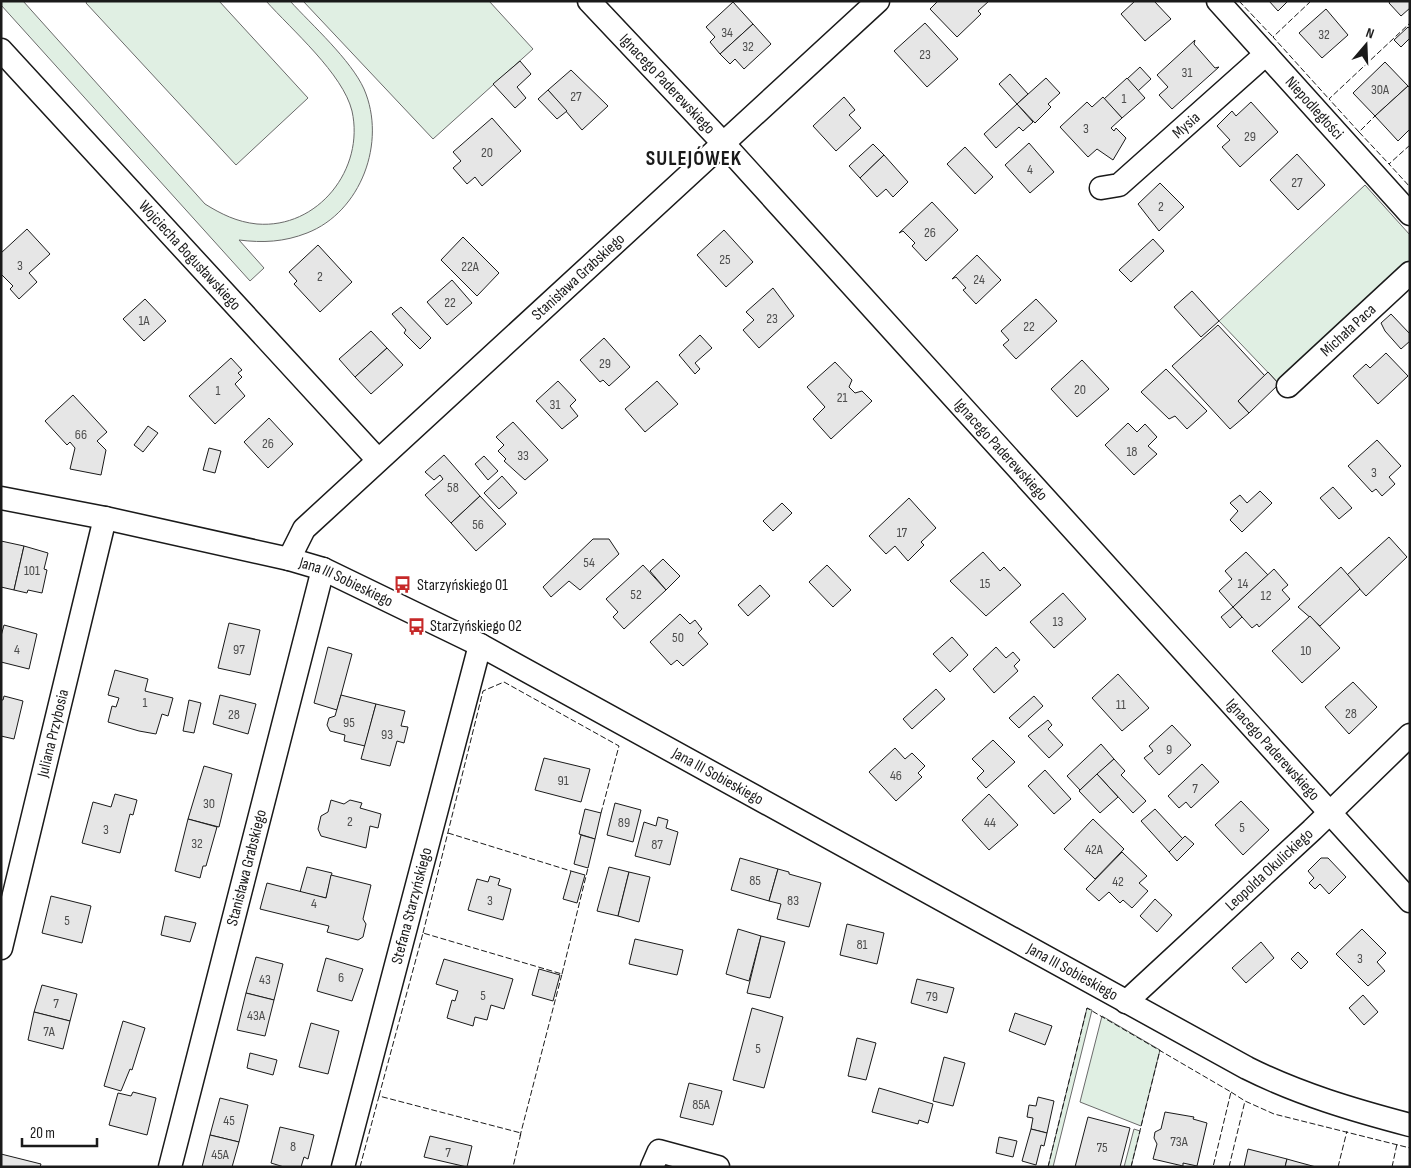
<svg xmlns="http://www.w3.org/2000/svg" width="1411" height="1168" font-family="'Sofia Sans Condensed',sans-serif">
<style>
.green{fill:#e0efe3;stroke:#6a6a6a}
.building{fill:#e6e6e6;stroke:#1a1a1a}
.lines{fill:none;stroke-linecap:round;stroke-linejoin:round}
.street-casing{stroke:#1a1a1a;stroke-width:25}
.street{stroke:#fff;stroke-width:22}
.fence{stroke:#1a1a1a;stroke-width:1;stroke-dasharray:6 2.5;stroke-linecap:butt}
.labels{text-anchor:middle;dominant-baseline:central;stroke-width:4;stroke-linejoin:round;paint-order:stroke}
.number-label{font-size:14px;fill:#4d4d4d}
.street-label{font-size:16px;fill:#1a1a1a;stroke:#fff}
.poi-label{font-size:16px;fill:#1a1a1a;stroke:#fff;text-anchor:start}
.district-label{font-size:21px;font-weight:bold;letter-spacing:1px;fill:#1a1a1a;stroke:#fff}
</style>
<rect width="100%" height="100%" fill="#fff"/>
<g class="green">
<path d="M1,1h22l182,203c16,10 32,18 52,20 61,5 108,-55 95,-113 -9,-37 -60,-81 -86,-110h24c22,24 61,59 74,88 23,53 -3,123 -57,144 -23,9 -44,10 -68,7l25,28 -14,13 -249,-276z"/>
<path d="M87,1h132l89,97 -72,67 -150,-162z"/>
<path d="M303,1h186l44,48 -100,90z"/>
<path d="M1365,185l45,50v29l-131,120 -60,-63z"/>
<path d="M1087,1008l5,2 -39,157h-5z"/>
<path d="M1102,1016l58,34 -19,76 -61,-24z"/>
<path d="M1134,1129l6,2 -9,36h-7z"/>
</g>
<g class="building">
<path d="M938,1h51l-11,10 3,3 -24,23 -27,-28z"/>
<path d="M1135,1h19l17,18 -26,22 -24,-27z"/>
<path d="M1269,1h19l-10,10z"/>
<path d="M1390,1h20v7l-9,8 -12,-13z"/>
<path d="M733,2l20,22 -33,30 -10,-12 5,-5 -9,-10z"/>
<path d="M1326,9l22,26 -26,23 -23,-25z"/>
<path d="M925,23l33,36 -31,28 -33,-36z"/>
<path d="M753,24l18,20 -27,25 -9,-10 -5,5 -10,-10z"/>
<path d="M1408,27l2,2v9l-9,9 -7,-7z"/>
<path d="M1195,40l-1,4 21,24 4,-1 -47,42 -13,-14 9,-8 -11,-12z"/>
<path d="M520,61l11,13 -14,13 9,11 -11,10 -22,-24z"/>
<path d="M1385,62l23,24 -33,30 -22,-23z"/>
<path d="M1140,67l11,12 -13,12 -11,-12z"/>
<path d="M571,70l37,36 -26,24 -34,-40z"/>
<path d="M1010,74l18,20 -11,10 -18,-20z"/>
<path d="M1046,78l14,15 -12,11 3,3 -16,16 -18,-19z"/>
<path d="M1127,78l18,20 -23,20 -18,-19z"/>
<path d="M1408,86l2,2v41l-12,12 -23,-25z"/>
<path d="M548,90l19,21 -10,8 -19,-20z"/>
<path d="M844,97l11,13 -6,5 12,13 -25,23 -23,-25z"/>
<path d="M1103,97l19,21 -11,10 3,3 2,-3 10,10 -13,22 -16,-11 -9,8 -28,-30 27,-25 5,5z"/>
<path d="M1251,102l27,30 -38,35 -18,-20 8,-7 -13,-14 15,-15 4,5z"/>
<path d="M1017,104l16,18 -10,9 -4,-4 -23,21 -12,-14z"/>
<path d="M492,118l29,33 -39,35 -7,-9 -8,7 -14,-16 8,-7 -8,-9z"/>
<path d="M1029,143l25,29 -24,21 -25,-28z"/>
<path d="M873,144l11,11 -24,23 -11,-12z"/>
<path d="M965,147l28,30 -18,17 -28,-30z"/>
<path d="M1297,154l28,31 -27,25 -28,-30z"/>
<path d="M884,155l24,27 -15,15 -7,-8 -9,8 -17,-19z"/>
<path d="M1160,183l24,24 -25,24 -21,-27z"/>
<path d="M932,202l26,28 -32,31 -14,-15 3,-3 -12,-12 -4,2z"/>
<path d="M27,229l23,25 -21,19 8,9 -18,17 -9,-10 3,-3 -12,-12v-21z"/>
<path d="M724,230l29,32 -27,25 -29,-32z"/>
<path d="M463,237l36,36 -22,23 -36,-36z"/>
<path d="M1153,239l11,12 -33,31 -12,-12z"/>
<path d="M318,245l34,37 -32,30 -26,-28 3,-3 -8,-9z"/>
<path d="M977,255l24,25 -25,24 -13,-14 3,-2 -10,-11 -4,2z"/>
<path d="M452,280l20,23 -25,22 -20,-23z"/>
<path d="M773,288l21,28 -35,32 -16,-18 11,-10 -8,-8z"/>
<path d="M1192,291l27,30 -18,16 -27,-30z"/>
<path d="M145,299l21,22 -22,20 -21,-22z"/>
<path d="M1036,299l21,22 -41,38 -13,-14 6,-5 -8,-9z"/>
<path d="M401,307l30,31 -11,11 -16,-16 2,-3 -14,-16z"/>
<path d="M1391,314l19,20v7l-9,8 -16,-18 -4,-8z"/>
<path d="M1218,325l47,51 -27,25 11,12 -19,16 -58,-63z"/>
<path d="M371,331l16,17 -32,29 -16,-18z"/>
<path d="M700,335l12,13 -17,15 5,6 -5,5 -16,-19z"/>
<path d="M604,338l26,29 -21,19 -6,-6 -3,2 -20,-22z"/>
<path d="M387,348l16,17 -32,29 -16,-17z"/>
<path d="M1386,353l22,23 -30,28 -25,-28 13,-12 4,4z"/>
<path d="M231,358l11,12 -4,3 4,4 -7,7 10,12 -30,28 -26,-28z"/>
<path d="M1082,360l27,29 -32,28 -26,-28z"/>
<path d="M835,362l17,18 -3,7 6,6 7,-2 10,10 -41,38 -18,-20 12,-12 -18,-20z"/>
<path d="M1166,369l41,42 -20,18 -12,-13 -6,3 -28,-27z"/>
<path d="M1268,372l11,12 -30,29 -11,-12z"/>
<path d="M558,381l18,19 -6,6 8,10 -16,13 -26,-28z"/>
<path d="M657,381l21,23 -33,28 -20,-23z"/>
<path d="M73,395l34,37 -10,9 9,9 -5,25 -31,-6 5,-21 -5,-6 -3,3 -22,-24z"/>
<path d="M269,418l24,26 -25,24 -24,-26z"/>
<path d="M513,422l35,38 -23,20 -21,-19 2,-2 -8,-8 6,-6 -8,-8z"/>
<path d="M1128,423l9,9 8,-8 12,13 -9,9 9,8 -23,21 -29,-30z"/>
<path d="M148,426l10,7 -15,19 -9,-7z"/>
<path d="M1377,440l24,26 -12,11 6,7 -13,12 -6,-7 -4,3 -24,-26z"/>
<path d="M209,448l12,3 -6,22 -12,-3z"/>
<path d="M444,455l36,41 -29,27 -26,-28 18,-16 -3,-4 -6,5 -9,-8z"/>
<path d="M484,456l14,15 -10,9 -13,-16z"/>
<path d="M502,476l15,17 -18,16 -15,-16z"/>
<path d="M1333,487l19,21 -13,11 -19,-21z"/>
<path d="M1260,491l12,12 -30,29 -12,-12 8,-9 -8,-8 10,-8 7,8z"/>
<path d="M480,496l26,28 -30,27 -25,-28z"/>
<path d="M909,498l27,30 -15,14 3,3 -16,16 -13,-15 -9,8 -17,-18z"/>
<path d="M782,503l10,10 -19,18 -10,-10z"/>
<path d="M1389,537l18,20 -41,39 -19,-21z"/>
<path d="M593,539h16l10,15 -39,36 -11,-9 -18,16 -8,-10z"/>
<path d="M1,541l23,5 -10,44 -13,-3z"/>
<path d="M24,546l24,7 -4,16 3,1 -5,23 -14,-3 -1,3 -13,-3z"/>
<path d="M983,552l17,19 4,-4 17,18 -35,31 -36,-35z"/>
<path d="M1246,552l22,23 -35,32 -14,-16 13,-12 -7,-8z"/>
<path d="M663,559l17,17 -14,14 -16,-19z"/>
<path d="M643,565l23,25 -42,39 -11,-12 5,-5 -12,-13z"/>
<path d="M827,565l24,25 -18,17 -24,-25z"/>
<path d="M1341,567l19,22 -40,37 -22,-19z"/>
<path d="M1274,569l14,16 -6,5 8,9 -31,28 -2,-3 -5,4 -19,-21z"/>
<path d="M760,585l10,11 -22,20 -10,-11z"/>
<path d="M1063,593l23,26 -32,29 -24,-26z"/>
<path d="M1233,607l9,10 -12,11 -9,-11z"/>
<path d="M680,614l10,10 5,-4 7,9 -4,4 10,11 -25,22 -6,-6 -6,5 -21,-23z"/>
<path d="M1310,616l30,32 -38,35 -30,-32z"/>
<path d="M229,623l31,7 -10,45 -32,-7z"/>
<path d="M4,625l33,9 -8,35 -28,-7v-26z"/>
<path d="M952,637l16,18 -18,17 -17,-18z"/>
<path d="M328,647l24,7 -15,56 -23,-7z"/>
<path d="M996,647l10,11 7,-6 7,8 -6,6 4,5 -24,22 -21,-24z"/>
<path d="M115,670l33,9 -3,12 28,7 -5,18 -6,-2 -6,20 -17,-3 -31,-9 4,-16 4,1 3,-9 -11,-3z"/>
<path d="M1118,674l31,34 -27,23 -30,-33z"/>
<path d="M1353,682l24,25 -28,27 -24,-27z"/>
<path d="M936,689l9,10 -33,30 -9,-10z"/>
<path d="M220,695l36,9 -8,30 -35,-10z"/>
<path d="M341,695l35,9 -11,42 -21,-5 1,-6 -15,-4 -3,-6 2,-7 6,-2z"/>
<path d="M4,696l19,5 -9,38 -13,-3v-36h2z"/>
<path d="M1034,696l9,10 -24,22 -10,-10z"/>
<path d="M189,700l12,3 -7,30 -11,-2z"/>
<path d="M376,704l29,7 -4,15 7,1 -4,16 -7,-2 -7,25 -29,-7z"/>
<path d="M1048,720l4,5 -4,4 15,16 -14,13 -21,-22z"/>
<path d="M1172,725l19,20 -32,30 -15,-17 9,-7 -4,-5z"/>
<path d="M993,740l22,22 -29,26 -9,-10 7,-7 -12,-12z"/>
<path d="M1101,744l13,15 -34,31 -13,-14z"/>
<path d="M895,748l10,11 7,-6 13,13 -7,7 4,4 -26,24 -27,-29z"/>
<path d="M544,758l46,11 -9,33 -46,-12z"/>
<path d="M1114,759l11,12 -4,4 25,26 -13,12 -36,-39z"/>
<path d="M1202,764l17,18 -28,26 -5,-6 -7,6 -11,-12z"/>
<path d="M204,766l28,8 -13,53 -31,-8z"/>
<path d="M1045,770l26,29 -17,15 -26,-28z"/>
<path d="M1097,774l21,23 -18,16 -21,-22z"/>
<path d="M115,794l22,6 -4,15 -3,-1 -10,39 -38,-10 11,-41 18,5z"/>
<path d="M989,794l29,31 -29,25 -27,-30z"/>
<path d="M331,800l13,4 6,-4 12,3 -2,5 21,6 -3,14 -8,-2 -4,22 -45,-12 -3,-7 3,-13 7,-4z"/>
<path d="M1241,801l28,29 -26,25 -28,-30z"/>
<path d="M615,803l26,7 -8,32 -26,-7z"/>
<path d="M585,809l16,4 -6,26 -16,-5z"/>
<path d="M1155,809l28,30 -14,13 -28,-31z"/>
<path d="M658,817l10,3 -2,8 12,4 -8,33 -35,-9 9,-34 12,4z"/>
<path d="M188,819l29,8 -11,39h-3l-3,12 -25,-7z"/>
<path d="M1093,819l31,30 -29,30 -31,-30z"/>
<path d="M581,835l14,4 -7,29 -14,-4z"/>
<path d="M1185,836l9,8 -17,17 -8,-9z"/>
<path d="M1122,852l25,24 -8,7 9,8 -16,17 -9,-8 -3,3 -11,-11 -10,9 -13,-12z"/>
<path d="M740,858l38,11 -9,32 -38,-11z"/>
<path d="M1321,858h7l18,19 -17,17 -9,-10 -5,5 -6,-6 5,-5 -6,-7z"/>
<path d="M307,867l25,6 -6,25 -26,-6z"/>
<path d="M609,867l20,5 -11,44 -21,-5z"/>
<path d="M778,869l11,3v2l32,9 -12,44 -32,-8 4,-15 -12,-3z"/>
<path d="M571,871l14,4 -8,28 -14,-4z"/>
<path d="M629,872l21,5 -11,45 -21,-6z"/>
<path d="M331,875l40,10 -8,34 3,5 -3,13 -5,3 -31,-8 2,-6 -69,-17 7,-26 59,15z"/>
<path d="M490,876l10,3 -2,6 13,4 -8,31 -35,-10 9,-31 11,3z"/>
<path d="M51,896l40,10 -9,37 -40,-10z"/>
<path d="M1155,899l17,16 -15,17 -17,-16z"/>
<path d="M165,916l31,7 -6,19 -29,-7z"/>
<path d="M847,924l37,9 -7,31 -37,-9z"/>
<path d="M738,929l23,7 -12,45 -23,-7z"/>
<path d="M1362,929l24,24 -9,9 8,9 -17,15 -32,-32z"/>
<path d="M761,936l24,6 -15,56 -23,-5z"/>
<path d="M635,939l48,11 -6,25 -48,-11z"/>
<path d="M1261,942l13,16 -28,25 -14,-15z"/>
<path d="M1298,952l10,10 -7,7 -10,-10z"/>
<path d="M256,957l27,7 -9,36 -28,-7z"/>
<path d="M326,958l37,11 -11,32 -35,-10z"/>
<path d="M444,959l69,20 -9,30 -13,-4 -4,15 -12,-3 -2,9 -26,-8 5,-18 3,1 3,-10 -22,-7z"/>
<path d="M539,969l21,6 -7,26 -21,-6z"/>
<path d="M917,979l37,9 -7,25 -36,-10z"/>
<path d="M42,985l35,9 -7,27 -36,-9z"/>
<path d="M246,993l28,7 -9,36 -28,-6z"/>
<path d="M1363,995l15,17 -14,13 -15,-17z"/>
<path d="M752,1008l31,9 -19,71 -31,-8z"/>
<path d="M34,1012l36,9 -7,28 -35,-9z"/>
<path d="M1015,1013l37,13 -7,19 -36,-14z"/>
<path d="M123,1021l22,7 -13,42 -2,-1 -9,22 -17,-5z"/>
<path d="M311,1023l28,8 -11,43 -29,-7z"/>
<path d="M857,1038l19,5 -10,37 -18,-4z"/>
<path d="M250,1053l27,7 -4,15 -26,-7z"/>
<path d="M944,1057l21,6 -12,43 -20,-5z"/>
<path d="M689,1083l33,8 -9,34 -33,-8z"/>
<path d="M879,1088l54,16 -5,19 -9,-3 -1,4 -46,-12z"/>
<path d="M133,1092l23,6 -9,37 -38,-10 9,-32 13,3z"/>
<path d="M1038,1097l16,4 -7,32 -16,-4 2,-11 -6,-1 2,-12 7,1z"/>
<path d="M220,1098l28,7 -9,37 -29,-7z"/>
<path d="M1165,1112l29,5 -1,2 14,4 -10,43 -14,-3v3l-30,-7 4,-15 -3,-6 1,-6 6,-3z"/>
<path d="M1088,1117l42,11 -10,39h-45z"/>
<path d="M280,1127l34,8 -6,24 -4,-2 -3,10h-17l-13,-4z"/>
<path d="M1031,1129l16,4 -3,13 -3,-1 -5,20 -14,-4z"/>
<path d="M210,1135l29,7 -7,25h-30z"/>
<path d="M430,1136l42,10 -5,21 -43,-10z"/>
<path d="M999,1137l18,4 -4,16 -17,-4z"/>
<path d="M1248,1149l39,10 -2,8h-41z"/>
<path d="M1,1154l40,10 -1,3h-39z"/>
<path d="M1287,1159l7,2 22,6h-31z"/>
</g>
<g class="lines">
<defs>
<g id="street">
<path id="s1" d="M589,1l134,142 687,758"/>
<path id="s2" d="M1218,1l192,213"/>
<path id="s3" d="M1,50l377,410"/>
<path id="s4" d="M1101,188l18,-3 147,-131"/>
<path id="s5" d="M1288,386l122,-113"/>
<path id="s6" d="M1,498l104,20 184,41 34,10 157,76 767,423c52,26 106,42 163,57"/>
<path id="s7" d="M289,559l15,-30 574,-528"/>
<path id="s8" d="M1,948l104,-430"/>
<path id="s9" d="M1126,1002l186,-172 98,-95"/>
<path id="s10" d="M170,1167l153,-598"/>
<path id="s11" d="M343,1167l137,-522"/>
<path d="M652,1167l7,-16 59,16"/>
</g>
</defs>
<use href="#street" class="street-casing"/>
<use href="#street" class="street"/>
<g class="fence">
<path d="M1239,1l34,36"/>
<path d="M1311,1l-38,36 56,62"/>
<path d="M1377,114l-18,18 30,32"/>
<path d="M1359,132l-30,-33 81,-76"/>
<path d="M1410,145l-21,19 21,23"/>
<path d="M448,833l123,38"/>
<path d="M423,933l60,-242 21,-9 115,64 -18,67"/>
<path d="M562,974l26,-106"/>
<path d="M1231,1092l14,9 29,13 136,34"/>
<path d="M379,1096l44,-163 139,41 -42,162"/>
<path d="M360,1167l19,-71 142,37 -8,34"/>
<path d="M1048,1167l39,-159 144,84 -18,75"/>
<path d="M1131,1167l29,-117"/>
<path d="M1229,1167l16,-66"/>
<path d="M1338,1167l9,-36"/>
<path d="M1392,1167l5,-23"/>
</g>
</g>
<defs>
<symbol id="bus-bare" viewBox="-9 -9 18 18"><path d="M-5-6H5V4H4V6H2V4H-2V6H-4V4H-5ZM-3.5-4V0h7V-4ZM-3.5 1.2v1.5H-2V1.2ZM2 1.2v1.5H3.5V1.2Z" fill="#c62828" stroke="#fff" stroke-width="2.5" paint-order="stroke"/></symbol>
</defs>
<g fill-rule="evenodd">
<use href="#bus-bare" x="390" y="572" width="25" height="25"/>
<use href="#bus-bare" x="404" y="614" width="25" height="25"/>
</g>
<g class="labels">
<g class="number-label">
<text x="727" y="32">34</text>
<text x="1324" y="34">32</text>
<text x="748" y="46">32</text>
<text x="925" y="54">23</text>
<text x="1187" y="72">31</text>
<text x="1380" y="89">30A</text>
<text x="576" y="96">27</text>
<text x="1124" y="98">1</text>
<text x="1086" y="128">3</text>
<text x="1250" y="136">29</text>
<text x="487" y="152">20</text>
<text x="1030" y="169">4</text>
<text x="1297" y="182">27</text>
<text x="1161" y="206">2</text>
<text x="930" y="232">26</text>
<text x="725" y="259">25</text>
<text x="20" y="265">3</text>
<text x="470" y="266">22A</text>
<text x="320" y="276">2</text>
<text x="979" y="279">24</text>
<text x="450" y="302">22</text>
<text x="772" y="318">23</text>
<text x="144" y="320">1A</text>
<text x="1029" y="326">22</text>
<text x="605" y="363">29</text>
<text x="1080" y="389">20</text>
<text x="218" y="390">1</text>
<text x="842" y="397">21</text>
<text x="555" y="404">31</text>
<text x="81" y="434">66</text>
<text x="268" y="443">26</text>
<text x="1132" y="451">18</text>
<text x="523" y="455">33</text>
<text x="1374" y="472">3</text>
<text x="453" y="487">58</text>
<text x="478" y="524">56</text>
<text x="902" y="532">17</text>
<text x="589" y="562">54</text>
<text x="32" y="570">101</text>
<text x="985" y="583">15</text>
<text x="1243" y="583">14</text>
<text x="636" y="594">52</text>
<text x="1266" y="595">12</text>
<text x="1058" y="621">13</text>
<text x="678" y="637">50</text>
<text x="17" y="649">4</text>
<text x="239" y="649">97</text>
<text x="1306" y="650">10</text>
<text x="145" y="702">1</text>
<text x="1121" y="704">11</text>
<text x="1351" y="713">28</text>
<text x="234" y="714">28</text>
<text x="349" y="722">95</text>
<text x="387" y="734">93</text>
<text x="1169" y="749">9</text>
<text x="896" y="775">46</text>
<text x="563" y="780">91</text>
<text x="1195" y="788">7</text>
<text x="209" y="803">30</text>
<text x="350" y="821">2</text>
<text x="624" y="822">89</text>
<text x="990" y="822">44</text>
<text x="1242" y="827">5</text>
<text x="106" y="829">3</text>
<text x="197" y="843">32</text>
<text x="657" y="844">87</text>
<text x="1094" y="849">42A</text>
<text x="755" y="880">85</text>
<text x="1118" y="881">42</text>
<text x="490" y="900">3</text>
<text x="793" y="900">83</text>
<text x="314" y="903">4</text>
<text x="67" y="920">5</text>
<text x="862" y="944">81</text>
<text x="1360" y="958">3</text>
<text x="341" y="977">6</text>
<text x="265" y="979">43</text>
<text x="483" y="995">5</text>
<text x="932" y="996">79</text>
<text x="56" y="1003">7</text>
<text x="256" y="1015">43A</text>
<text x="49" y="1031">7A</text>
<text x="758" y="1048">5</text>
<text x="701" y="1104">85A</text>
<text x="229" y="1120">45</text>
<text x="1179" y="1141">73A</text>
<text x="293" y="1146">8</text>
<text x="1102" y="1147">75</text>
<text x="448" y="1152">7</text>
<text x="220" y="1154">45A</text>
</g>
<g class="street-label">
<text stroke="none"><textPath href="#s1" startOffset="114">Ignacego Paderewskiego</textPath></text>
<text stroke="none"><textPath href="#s2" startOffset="144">Niepodległości</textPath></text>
<text stroke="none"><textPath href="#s4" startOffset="108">Mysia</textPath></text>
<text stroke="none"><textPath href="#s3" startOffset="279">Wojciecha Bogusławskiego</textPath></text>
<text stroke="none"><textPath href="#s7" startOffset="406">Stanisława Grabskiego</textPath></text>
<text stroke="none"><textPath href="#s5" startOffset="82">Michała Paca</textPath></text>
<text stroke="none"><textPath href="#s1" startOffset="609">Ignacego Paderewskiego</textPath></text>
<text stroke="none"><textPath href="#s6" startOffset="356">Jana III Sobieskiego</textPath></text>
<text stroke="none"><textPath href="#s8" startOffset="221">Juliana Przybosia</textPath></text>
<text stroke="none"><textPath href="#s1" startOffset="1014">Ignacego Paderewskiego</textPath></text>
<text stroke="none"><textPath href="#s6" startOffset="776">Jana III Sobieskiego</textPath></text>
<text stroke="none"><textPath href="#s10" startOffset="309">Stanisława Grabskiego</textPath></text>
<text stroke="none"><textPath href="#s9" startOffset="195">Leopolda Okulickiego</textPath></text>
<text stroke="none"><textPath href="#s11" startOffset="270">Stefana Starzyńskiego</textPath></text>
<text stroke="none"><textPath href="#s6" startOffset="1181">Jana III Sobieskiego</textPath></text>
</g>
<g class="poi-label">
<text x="417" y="585">Starzyńskiego 01</text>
<text x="430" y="626">Starzyńskiego 02</text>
</g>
<g class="district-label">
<text x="694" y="158">SULEJÓWEK</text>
</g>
</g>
<rect width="1411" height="1168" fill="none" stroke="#1a1a1a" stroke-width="5"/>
<g transform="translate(1366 45) rotate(19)" stroke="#ffffff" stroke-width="4" paint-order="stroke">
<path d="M0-4L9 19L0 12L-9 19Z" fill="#1a1a1a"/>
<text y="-8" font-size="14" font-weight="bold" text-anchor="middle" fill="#1a1a1a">N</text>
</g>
<path d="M22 1138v8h75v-8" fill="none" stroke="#1a1a1a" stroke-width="2.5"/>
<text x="30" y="1138" font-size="15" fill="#1a1a1a" stroke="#ffffff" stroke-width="4" paint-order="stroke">20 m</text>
</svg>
